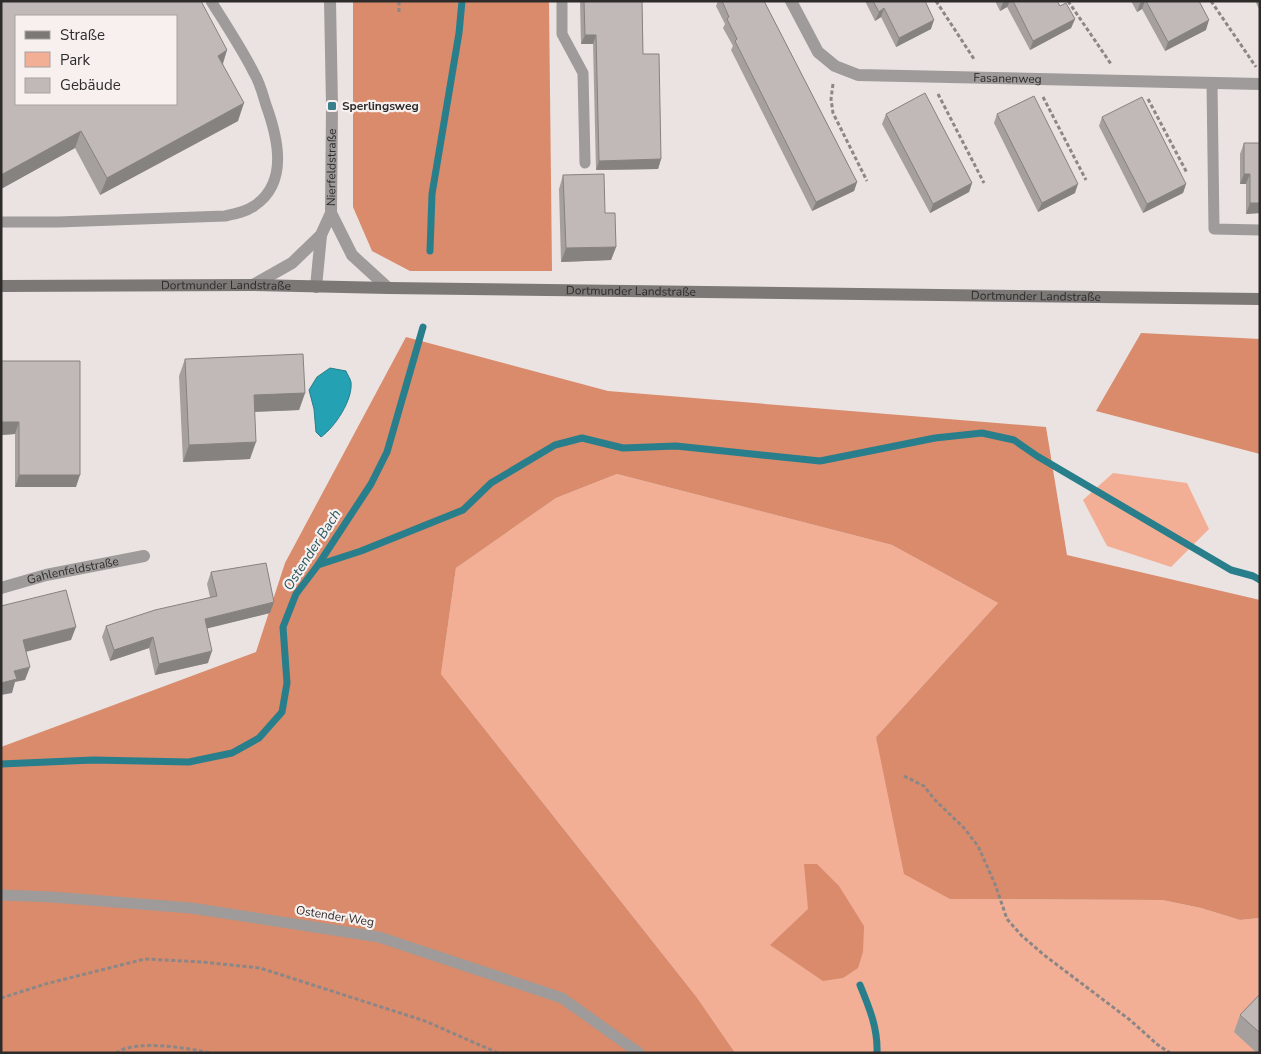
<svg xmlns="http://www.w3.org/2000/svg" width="1261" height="1054" font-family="'Nunito Sans',sans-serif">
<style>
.green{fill:#f2af95}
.forest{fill:#d98b6c}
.water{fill:#25a1b4;stroke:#287e8b}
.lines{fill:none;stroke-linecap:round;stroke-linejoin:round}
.stream{stroke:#287e8b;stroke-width:7}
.path{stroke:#8c8786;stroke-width:3;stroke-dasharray:4 2.5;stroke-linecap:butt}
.service{stroke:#9e9b9a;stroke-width:11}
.minor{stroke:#9e9b9a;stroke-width:12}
.secondary{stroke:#7c7876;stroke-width:12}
.wall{fill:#a59f9d}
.shaded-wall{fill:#868280}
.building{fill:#c0b9b7;stroke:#868280;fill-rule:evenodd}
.poi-dot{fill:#3a808c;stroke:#f7f0ee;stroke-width:2}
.labels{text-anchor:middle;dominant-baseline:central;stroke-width:4.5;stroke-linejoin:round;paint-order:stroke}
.street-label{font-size:12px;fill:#2e2c2b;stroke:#f7f0ee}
.poi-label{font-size:12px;font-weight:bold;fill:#2e2c2b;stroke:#f7f0ee;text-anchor:start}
.water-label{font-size:14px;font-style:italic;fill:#295962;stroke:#f7f0ee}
</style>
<rect width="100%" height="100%" fill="#eae3e1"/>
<g class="green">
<path d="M1113,473l74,10 22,46 -38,38 -64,-21 -24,-46z"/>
<path d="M617,474l275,71 106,58 -122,134 74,162 212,1 39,8 39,12 20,-2v135h-543l-22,-58 -254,-321 15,-106 100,-70z"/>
</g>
<g class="forest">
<path d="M353,1h196l3,270h-142l-38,-20 -19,-44z"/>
<path d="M1141,333l119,6v115l-164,-43z"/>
<path d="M406,337l202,54 438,36 21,128 193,45v318l-20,2 -39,-12 -39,-8 -212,-1 -46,-25 -28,-137 122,-134 -106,-58 -275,-71 -61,24 -100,70 -15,106 254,321 40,58h-734v-306l255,-95 29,-89z"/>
<path d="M804,864h13l22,22 25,40 -1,26 -5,16 -15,10 -20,3 -53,-36 38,-36z"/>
</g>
<path class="water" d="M330,368l16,3c1,3 4,7 5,11 2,18 -16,45 -30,55l-5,-5 -2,-23 -5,-19 8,-13z"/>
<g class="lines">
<g class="stream">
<path d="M430,251l2,-57 27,-161 3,-32"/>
<path d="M318,565l43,-14 102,-41 28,-27 64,-38 27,-7 41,10 53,-2 144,15 115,-23 47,-5 32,7 23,16 194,114 22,6 7,4"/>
<path d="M1,764l92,-4 96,2 43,-9 27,-15 23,-26 5,-29 -4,-56 13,-33 22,-29 53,-81 16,-32 36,-125"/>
<path d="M860,985c9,22 18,43 17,68"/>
</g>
<g class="path">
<path d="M936,1l38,58"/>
<path d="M1068,1l43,63"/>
<path d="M1211,1l45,66"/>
<path d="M399,12v-11"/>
<path d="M833,84l-2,15 2,14 34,68"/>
<path d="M938,94l46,89"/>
<path d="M1043,97l43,83"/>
<path d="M1148,99l39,74"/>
<path d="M904,776l20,10 11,14 29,28 14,18 17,38 12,35 14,16 23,20 86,65 28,25 12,8"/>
<path d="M1,998l48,-15 96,-24 57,3 58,6 165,53 73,32"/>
<path d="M116,1053c19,-14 72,-5 94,0"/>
</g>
<g class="service">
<path d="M562,1v33l21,39 2,90"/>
<path d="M1212,83l2,146 46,1"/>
<path d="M1,222h57l167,-6c10,-2 21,-4 29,-10 35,-23 24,-68 12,-101 -3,-10 -6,-22 -12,-32 -12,-24 -28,-48 -43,-72"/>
<path d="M1,895l51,2 139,11 188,29 183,61 77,55"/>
</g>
<g class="minor">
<path id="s1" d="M791,1l27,51 17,14 23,9 402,9"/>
<path d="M331,213l21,42 36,33"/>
<path d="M253,285l39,-22 29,-28"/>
<path id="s2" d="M316,287l5,-52 10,-22 1,-107 -2,-105"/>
<path id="s3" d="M1,588l45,-13 98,-19"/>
</g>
<path class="secondary" id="s4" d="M1,286l252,-1 135,3 872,11"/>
</g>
<g class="wall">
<path d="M1,1l226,49 -4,14 15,57 -138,74 -25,-47 -74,41z"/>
<path d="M580,1h62l1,53 18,105 -3,10 -62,1 -3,-126h-12z"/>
<path d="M718,1h46l93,181 -3,9 -42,20 -81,-161 2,-4 -10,-18 2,-4 -9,-18z"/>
<path d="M865,1h60l6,28 -35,18 -15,-30 -6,4z"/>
<path d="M995,1h62l3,5 15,13 -4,9 -41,22 -23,-43 -7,4z"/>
<path d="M1131,1h68l7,29 -41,21 -23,-42 -5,3z"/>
<path d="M1255,1h5v10z"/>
<path d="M886,114l86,69 -3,9 -39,21 -48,-89z"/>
<path d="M997,114l78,79 -37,19 -44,-89z"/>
<path d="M1102,117l84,67 -3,9 -40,20 -44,-87z"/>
<path d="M1244,143l16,70 -14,1v-30h-6v-30z"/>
<path d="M563,175l42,38 11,34 -5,13 -50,2 -2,-73z"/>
<path d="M185,359l120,34 -6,17 -44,2 -5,47 -67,3 -4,-86z"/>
<path d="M1,361l75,126h-61v-53l-14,1z"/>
<path d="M211,572l63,30 -4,11 -63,15 1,35 -53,12 -6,-27 -39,13 -8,-24 4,-11 104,-29 -3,-13z"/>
<path d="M1260,994v59h-3l-23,-21 6,-17z"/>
</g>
<g class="shaded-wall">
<path d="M1005,1h5l-3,6 -7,4 3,-9z"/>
<path d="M1143,1h2l-3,8 -5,3 3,-9z"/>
<path d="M884,8l-3,9 -6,4 4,-9z"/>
<path d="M1075,19l-4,9 -41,22 3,-9z"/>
<path d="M934,20l-3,9 -35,18 3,-9z"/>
<path d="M1209,20l-3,10 -41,21 3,-9z"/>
<path d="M585,35h11l-3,9h-12z"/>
<path d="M227,50l-6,18 -3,-12z"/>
<path d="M244,103l-6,18 -138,74 7,-17z"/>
<path d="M81,131l-6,17 -74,41v-14z"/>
<path d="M661,159l-3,10 -62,1 3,-9z"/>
<path d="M1244,174h6l-4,10h-6z"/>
<path d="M857,182l-3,9 -42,20 4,-9z"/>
<path d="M972,183l-3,9 -39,21 3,-9z"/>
<path d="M1078,184l-3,9 -37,19 4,-9z"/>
<path d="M1186,184l-3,9 -40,20 4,-9z"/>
<path d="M1250,203h10v10l-14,1z"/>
<path d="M616,247l-5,13 -50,2 5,-14z"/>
<path d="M305,393l-6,17 -51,2 6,-17z"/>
<path d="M1,422h18l-4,12 -14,1z"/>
<path d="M256,442l-6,17 -67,3 6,-17z"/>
<path d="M19,475h61l-4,12h-61z"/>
<path d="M274,602l-4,11 -69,17 4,-11z"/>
<path d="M76,627l-5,13 -53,14 5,-14z"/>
<path d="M153,637l-4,11 -39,13 4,-11z"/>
<path d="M212,651l-4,12 -53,12 4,-11z"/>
<path d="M30,667l-5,13 -10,2 -3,11 -11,2v-12l13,-12z"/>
</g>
<g class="building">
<path d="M1,1h200l26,49 -9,6 26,47 -137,75 -26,-47 -80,44zM16,16h160v88h-160z"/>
<path d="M584,1h58l1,53h16l2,105 -62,2 -3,-126h-11z"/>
<path d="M722,1h42l93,181 -41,20 -81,-161 2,-2 -10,-20 2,-2z"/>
<path d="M873,1h52l9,19 -35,18 -15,-30 -5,4z"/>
<path d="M1013,1h44l3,5 6,-3 9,16 -42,22z"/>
<path d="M1146,1h53l10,19 -41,22z"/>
<path d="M925,93l47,90 -39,21 -47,-90z"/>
<path d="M1034,96l44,88 -36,19 -45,-89z"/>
<path d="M1142,97l44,87 -39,20 -45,-87z"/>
<path d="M1244,143h16v60h-10v-29h-6z"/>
<path d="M604,174l1,39h10l1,34 -50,1 -3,-73z"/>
<path d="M303,354l2,39 -51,2 2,47 -67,3 -4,-86z"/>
<path d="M1,361h79v114h-61v-53h-18z"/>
<path d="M266,563l8,39 -69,17 7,32 -53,13 -6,-27 -39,13 -8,-24 49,-16 62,-14 -6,-24z"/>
<path d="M66,590l10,37 -53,13 7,27 -16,4 3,8 -16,4v-77z"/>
<path d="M1260,994v39l-20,-18z"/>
</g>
<rect class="poi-dot" x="327" y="101" width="10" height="10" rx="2.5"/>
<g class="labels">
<g class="street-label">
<text stroke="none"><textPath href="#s1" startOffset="254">Fasanenweg</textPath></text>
<text stroke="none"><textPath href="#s2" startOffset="122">Nierfeldstraße</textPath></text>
<text stroke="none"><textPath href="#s4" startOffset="225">Dortmunder Landstraße</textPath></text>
<text stroke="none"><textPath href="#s4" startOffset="630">Dortmunder Landstraße</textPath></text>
<text stroke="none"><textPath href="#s4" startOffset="1035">Dortmunder Landstraße</textPath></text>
<text stroke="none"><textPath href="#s3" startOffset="74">Gahlenfeldstraße</textPath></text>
<text transform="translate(335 916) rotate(9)">Ostender Weg</text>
</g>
<g class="poi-label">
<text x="342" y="106">Sperlingsweg</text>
</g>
<g class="water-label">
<text transform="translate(312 550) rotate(-57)">Ostender Bach</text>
</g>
</g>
<rect width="1261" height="1054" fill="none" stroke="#2e2c2b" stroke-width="5"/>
<rect x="15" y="15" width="162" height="90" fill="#f7f0ee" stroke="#a7a2a0"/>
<rect x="25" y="31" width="25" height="8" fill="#7c7876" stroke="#a7a2a0"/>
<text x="60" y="40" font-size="15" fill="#2e2c2b">Straße</text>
<rect x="25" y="52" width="25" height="15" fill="#f2af95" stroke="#a7a2a0"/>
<text x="60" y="65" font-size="15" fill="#2e2c2b">Park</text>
<rect x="25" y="78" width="25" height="15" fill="#c0b9b7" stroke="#a7a2a0"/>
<text x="60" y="90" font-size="15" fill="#2e2c2b">Gebäude</text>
</svg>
